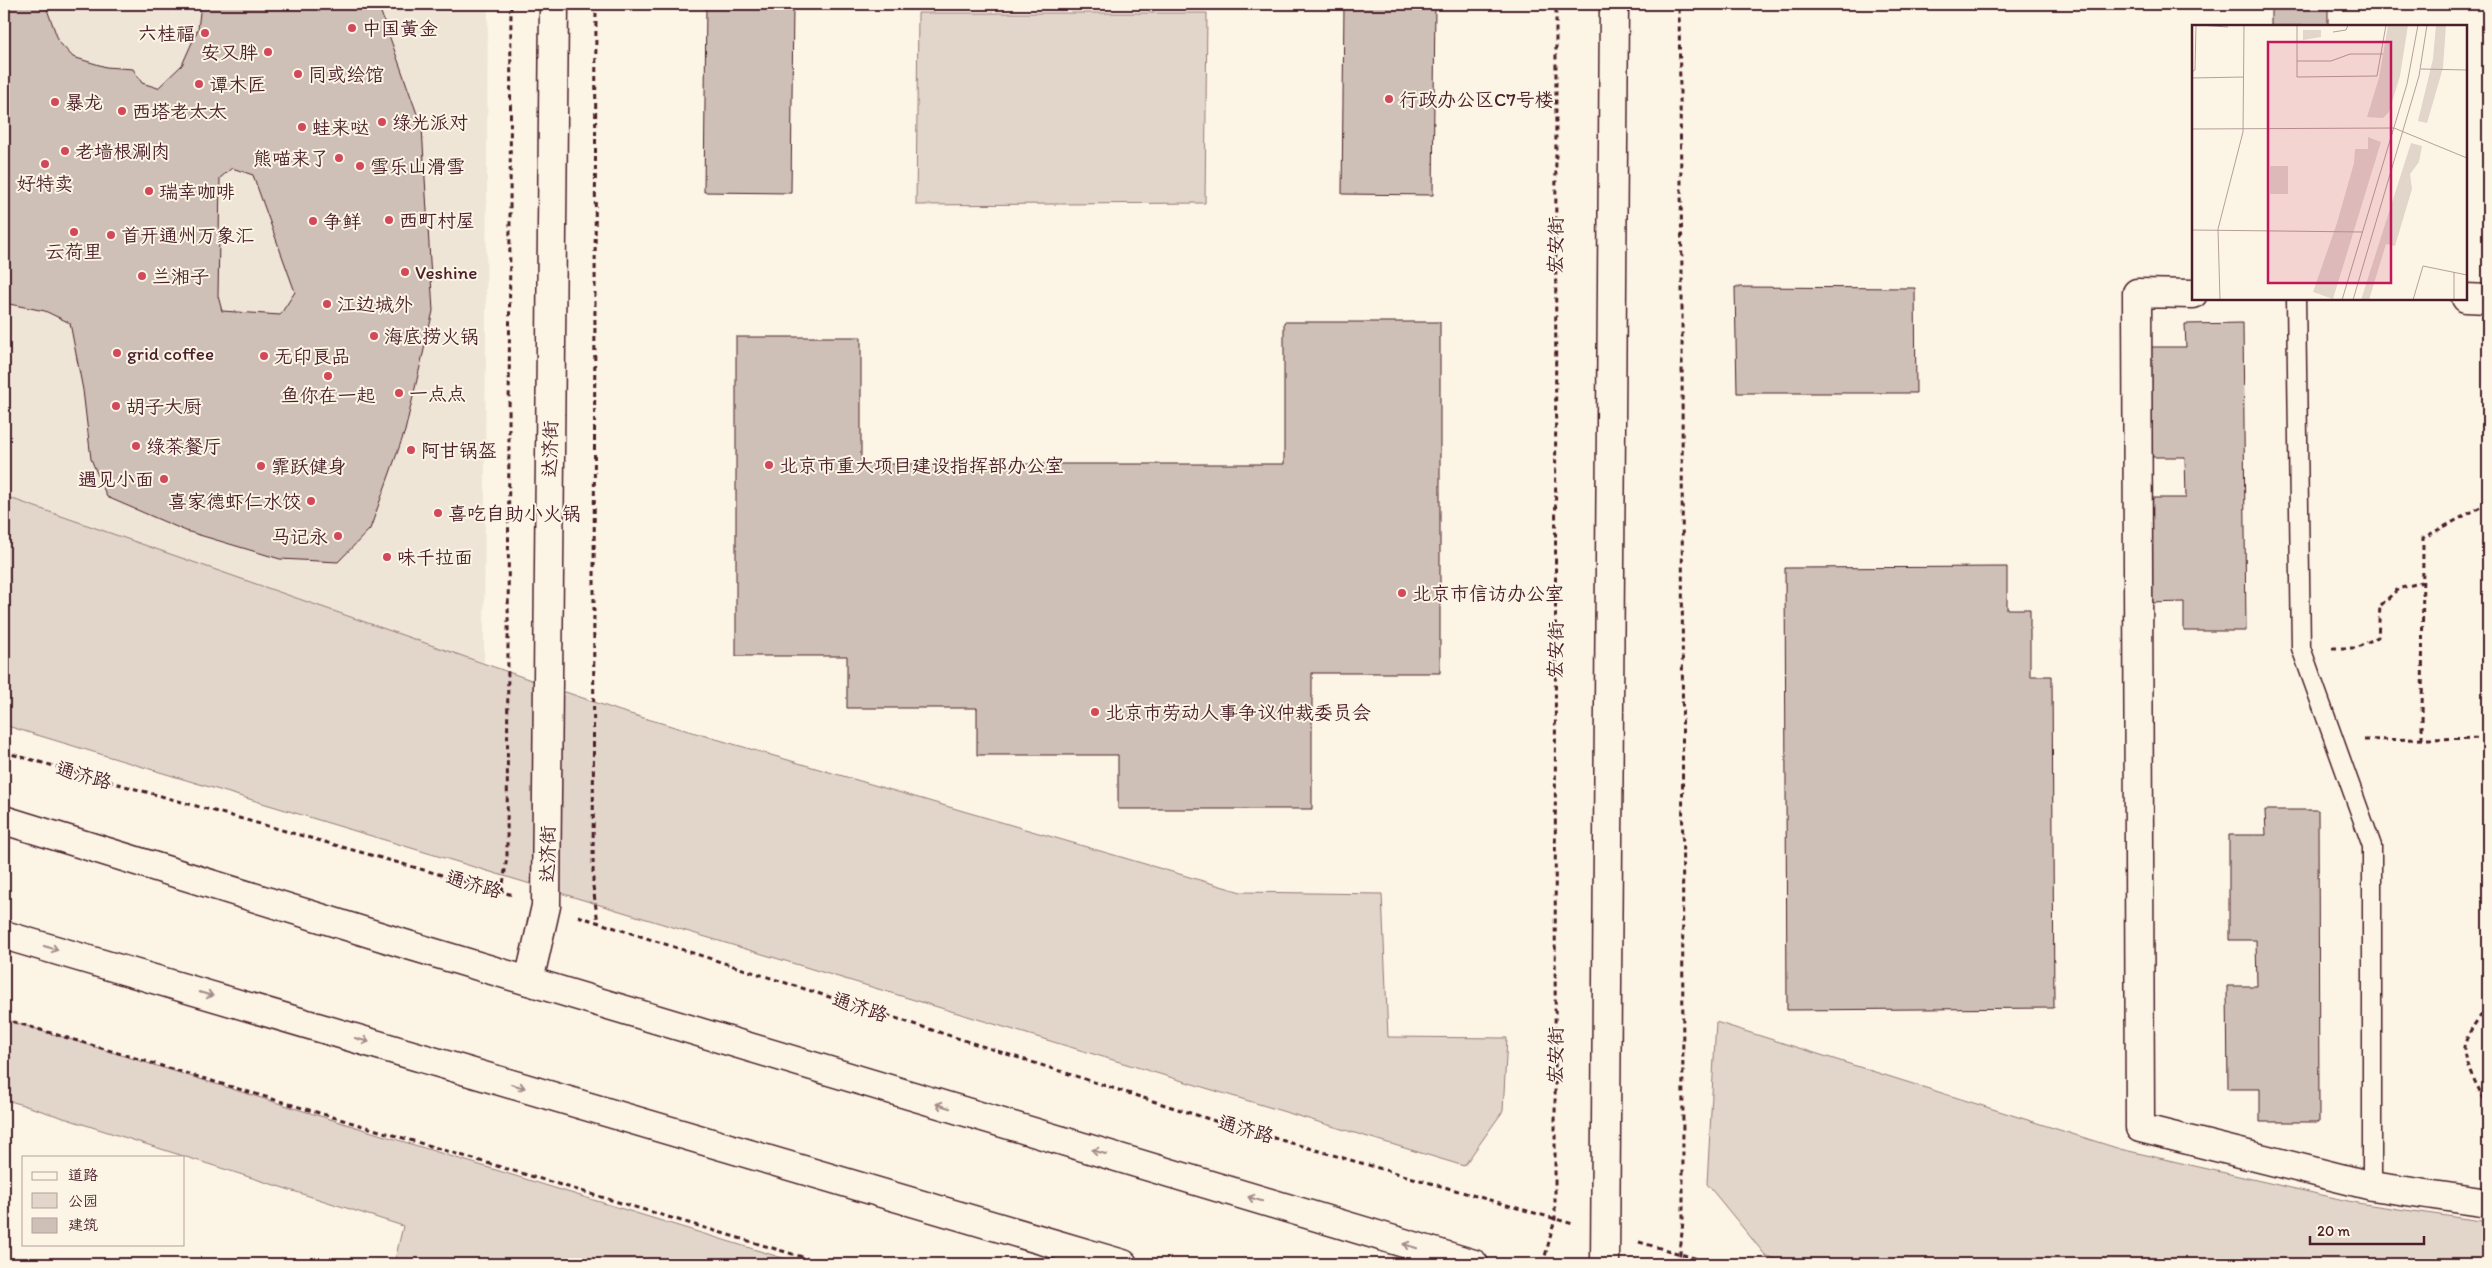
<svg xmlns="http://www.w3.org/2000/svg" width="2492" height="1268" font-family="Itim,'LXGW WenKai TC',sans-serif">
<style>
.built{fill:#eee5d7}
.green{fill:#e2d5ca;stroke:#967a7a}
.building{fill:#cfc0b7;stroke:#4a1f2b;fill-rule:evenodd}
.lines{fill:none;stroke-linecap:round;stroke-linejoin:round}
.service-casing{stroke:#4a1f2b;stroke-width:21}
.minor-casing{stroke:#4a1f2b;stroke-width:31}
.tertiary-casing{stroke:#4a1f2b;stroke-width:31}
.primary-casing{stroke:#4a1f2b;stroke-width:31}
.path{stroke:#4a1f2b;stroke-width:3;stroke-dasharray:5 4;stroke-linecap:butt}
.service{stroke:#fcf5e5;stroke-width:18}
.minor{stroke:#fcf5e5;stroke-width:28}
.tertiary{stroke:#fcf5e5;stroke-width:28}
.primary{stroke:#fcf5e5;stroke-width:28}
.oneway{stroke:#a38a88}
.poi-dot{fill:#d1495b;stroke:#fcf5e5;stroke-width:2}
.labels{text-anchor:middle;dominant-baseline:central;stroke-width:4;stroke-linejoin:round;paint-order:stroke}
.poi-label{font-size:19px;fill:#4a1f2b;stroke:#fcf5e5;text-anchor:start}
.street-label{font-size:19px;fill:#4a1f2b;stroke:#fcf5e5}
.inset-road{fill:none;stroke:#b59f9b;stroke-width:1}
.view{fill:#c2185b;fill-opacity:0.15;stroke:#c2185b;stroke-width:2.5}
.inset-edge{fill:none;stroke:#4a1f2b;stroke-width:2.5}
</style>
<rect width="100%" height="100%" fill="#fcf5e5"/>
<filter id="ink" filterUnits="userSpaceOnUse"><feTurbulence type="fractalNoise" baseFrequency=".02" numOctaves="2"/><feDisplacementMap in="SourceGraphic" scale="10" xChannelSelector="R" yChannelSelector="G"/><feConvolveMatrix kernelMatrix="1 2 1 2 8 2 1 2 1" color-interpolation-filters="sRGB"/></filter>
<g filter="url(#ink)">
<path class="built" d="M4,4h484l-4,658 -73,-18 -407,-126z"/>
<g class="green">
<path d="M918,13h289l-2,190 -289,2z"/>
<path d="M4,496l616,215 621,181 141,2 6,143 119,1 -4,73 -39,55 -1460,-441z"/>
<path d="M4,1019l798,245h-408l9,-38 -399,-127z"/>
<path d="M1716,1022l404,127 237,54 131,19v42h-695l-27,-8 -59,-72z"/>
</g>
<g class="building">
<path d="M4,4h41l14,38 14,15 33,10 27,2 9,14 16,5 24,-23 16,-36 3,-25h177l44,124 11,183 -28,120 -35,98 -32,33 -58,-3 -94,-28 -79,-34 -16,-38 -8,-69 -13,-67 -25,-12 -41,-8zM232,168l21,7 42,117 -15,23 -58,-4 -4,-15 2,-118z"/>
<path d="M706,4h87l-2,189 -87,-1z"/>
<path d="M1344,4h91l-2,191 -91,-1z"/>
<rect x="2271" y="4" width="57" height="22"/>
<path d="M1735,287l180,1 1,105h-179z"/>
<path d="M1284,322h156v351h-128v136h-194v-54h-141v-47h-130v-52h-111v-319h125v127h423z"/>
<path d="M2243,323l3,308h-62v-29l-35,1 -1,-105h38l-1,-41h-37l-1,-110h39l-1,-23z"/>
<path d="M2007,567v42h23v67h22l2,332 -267,2 -2,-442z"/>
<path d="M2265,810h53l1,312h-59v-33h-32l-1,-103h30l-1,-46h-27v-105h37z"/>
</g>
<g class="lines">
<defs>
<path id="service" d="M2296,299l5,349 71,198v340"/>
<g id="minor">
<path d="M2193,294l-56,-1 3,835 232,58 116,17"/>
<path d="M2466,298l22,1"/>
</g>
<g id="tertiary">
<path d="M529,981l17,-75 8,-902"/>
<path d="M1605,1264l9,-1260"/>
</g>
<g id="primary">
<path d="M4,820l404,125 1066,319"/>
<path d="M4,935l1119,329"/>
</g>
</defs>
<use href="#service" class="service-casing"/>
<use href="#minor" class="minor-casing"/>
<use href="#tertiary" class="tertiary-casing"/>
<use href="#primary" class="primary-casing"/>
<g class="path">
<path d="M596,4l-3,882 5,37"/>
<path d="M2332,648h24l22,-11 2,-31 18,-17 24,-7"/>
<path d="M2422,739l1,-201 65,-35"/>
<path d="M2364,740l124,-2"/>
<path d="M4,752l509,143"/>
<path d="M502,892l5,-36 4,-852"/>
<path d="M578,916l637,205 358,103"/>
<path d="M2488,1007c-10,12 -20,24 -24,40 -2,13 17,47 24,58"/>
<path d="M4,1019l822,245"/>
<path d="M1639,1242l76,22"/>
<path d="M1543,1264l12,-45 1,-1215"/>
<path d="M1677,1264l3,-10 3,-34 -1,-945 -3,-271"/>
</g>
<use href="#service" class="service"/>
<use href="#minor" class="minor"/>
<use href="#tertiary" class="tertiary"/>
<use href="#primary" class="primary"/>
</g>
<defs><path id="oneway-shaft" d="M-6 0H5M1.5-3L5.5 0L1.5 3" fill="none" stroke-width="1.6" stroke-linecap="round" stroke-linejoin="round" transform="scale(1.25)"/></defs>
<g class="oneway">
<use href="#oneway-shaft" transform="translate(51 948) rotate(16)"/>
<use href="#oneway-shaft" transform="translate(206 994) rotate(16)"/>
<use href="#oneway-shaft" transform="translate(362 1040) rotate(16)"/>
<use href="#oneway-shaft" transform="translate(518 1086) rotate(16)"/>
<use href="#oneway-shaft" transform="translate(943 1106) rotate(-163)"/>
<use href="#oneway-shaft" transform="translate(1099 1152) rotate(-163)"/>
<use href="#oneway-shaft" transform="translate(1255 1199) rotate(-163)"/>
<use href="#oneway-shaft" transform="translate(1410 1246) rotate(-163)"/>
</g>
</g>
<g class="poi-dot">
<circle cx="352" cy="28" r="5"/>
<circle cx="205" cy="33" r="5"/>
<circle cx="268" cy="52" r="5"/>
<circle cx="298" cy="74" r="5"/>
<circle cx="199" cy="84" r="5"/>
<circle cx="1389" cy="99" r="5"/>
<circle cx="55" cy="102" r="5"/>
<circle cx="122" cy="111" r="5"/>
<circle cx="382" cy="122" r="5"/>
<circle cx="302" cy="127" r="5"/>
<circle cx="65" cy="151" r="5"/>
<circle cx="339" cy="158" r="5"/>
<circle cx="45" cy="164" r="5"/>
<circle cx="360" cy="166" r="5"/>
<circle cx="149" cy="191" r="5"/>
<circle cx="389" cy="220" r="5"/>
<circle cx="313" cy="221" r="5"/>
<circle cx="74" cy="232" r="5"/>
<circle cx="111" cy="235" r="5"/>
<circle cx="405" cy="272" r="5"/>
<circle cx="142" cy="276" r="5"/>
<circle cx="327" cy="304" r="5"/>
<circle cx="374" cy="336" r="5"/>
<circle cx="117" cy="353" r="5"/>
<circle cx="264" cy="356" r="5"/>
<circle cx="328" cy="376" r="5"/>
<circle cx="399" cy="393" r="5"/>
<circle cx="116" cy="406" r="5"/>
<circle cx="136" cy="446" r="5"/>
<circle cx="411" cy="450" r="5"/>
<circle cx="769" cy="465" r="5"/>
<circle cx="261" cy="466" r="5"/>
<circle cx="164" cy="479" r="5"/>
<circle cx="311" cy="501" r="5"/>
<circle cx="438" cy="513" r="5"/>
<circle cx="338" cy="536" r="5"/>
<circle cx="387" cy="557" r="5"/>
<circle cx="1402" cy="593" r="5"/>
<circle cx="1095" cy="712" r="5"/>
</g>
<g class="labels">
<g class="poi-label">
<text x="362" y="28">中国黄金</text>
<text x="195" y="33" text-anchor="end">六桂福</text>
<text x="258" y="52" text-anchor="end">安又胖</text>
<text x="308" y="74">同或绘馆</text>
<text x="209" y="84">谭木匠</text>
<text x="1399" y="99">行政办公区C7号楼</text>
<text x="65" y="102">暴龙</text>
<text x="132" y="111">西塔老太太</text>
<text x="392" y="122">绿光派对</text>
<text x="312" y="127">蛙来哒</text>
<text x="75" y="151">老墙根涮肉</text>
<text x="329" y="158" text-anchor="end">熊喵来了</text>
<text x="370" y="166">雪乐山滑雪</text>
<text x="45" y="183" text-anchor="middle">好特卖</text>
<text x="159" y="191">瑞幸咖啡</text>
<text x="399" y="220">西町村屋</text>
<text x="323" y="221">争鲜</text>
<text x="121" y="235">首开通州万象汇</text>
<text x="74" y="251" text-anchor="middle">云荷里</text>
<text x="415" y="272">Veshine</text>
<text x="152" y="276">兰湘子</text>
<text x="337" y="304">江边城外</text>
<text x="384" y="336">海底捞火锅</text>
<text x="127" y="353">grid coffee</text>
<text x="274" y="356">无印良品</text>
<text x="409" y="393">一点点</text>
<text x="328" y="395" text-anchor="middle">鱼你在一起</text>
<text x="126" y="406">胡子大厨</text>
<text x="146" y="446">绿茶餐厅</text>
<text x="421" y="450">阿甘锅盔</text>
<text x="779" y="465">北京市重大项目建设指挥部办公室</text>
<text x="271" y="466">霏跃健身</text>
<text x="154" y="479" text-anchor="end">遇见小面</text>
<text x="301" y="501" text-anchor="end">喜家德虾仁水饺</text>
<text x="448" y="513">喜吃自助小火锅</text>
<text x="328" y="536" text-anchor="end">马记永</text>
<text x="397" y="557">味千拉面</text>
<text x="1412" y="593">北京市信访办公室</text>
<text x="1105" y="712">北京市劳动人事争议仲裁委员会</text>
</g>
<g class="street-label">
<text transform="translate(1555 245) rotate(-90)">宏安街</text>
<text transform="translate(550 449) rotate(-89)">达济街</text>
<text transform="translate(1555 650) rotate(-90)">宏安街</text>
<text transform="translate(84 775) rotate(16)">通济路</text>
<text transform="translate(547 854) rotate(-90)">达济街</text>
<text transform="translate(474 884) rotate(16)">通济路</text>
<text transform="translate(860 1007) rotate(18)">通济路</text>
<text transform="translate(1555 1055) rotate(-90)">宏安街</text>
<text transform="translate(1246 1129) rotate(16)">通济路</text>
</g>
</g>
<g transform="translate(2192 25)">
<rect width="275" height="275" fill="#fcf5e5"/>
<path d="M196,0h20l-8,51 -11,36 -6,6 -16,-1 12,-39zM244,0h10l-3,43 -16,55 -9,-2 15,-62zM111,5h18v7l-18,3zM176,112l13,5 -48,157 -20,-7 24,-69 17,-60 1,-14h13zM219,118l11,3 -3,16 -9,12 2,15 -17,57 -9,-2 -17,56h-8zM78,141h18v28h-18z" fill="#e2d5ca"/>
<path class="inset-road" d="M7,0l29,2M105,0v52l80,-1 9,-51M141,7l13,-2 2,-5M105,36h34l19,-7h33M229,44l46,1M0,47l3,-2 1,-45M0,53l52,-1M0,104l202,-1 73,30M0,205l171,2M262,247v28M28,275l-2,-71 25,-97 1,-107M150,275l65,-216 11,-59M161,275l66,-224 8,-51M221,275l10,-34 44,9"/>
<path class="view" d="M76,17h123v241h-123z"/>
<rect width="275" height="275" class="inset-edge"/>
</g>
<rect width="2492" height="1268" fill="none" stroke="#fcf5e5" stroke-width="20"/>
<rect x="10" y="10" width="2472" height="1248" fill="none" stroke="#4a1f2b" stroke-width="2" filter="url(#ink)"/>
<rect x="22" y="1156" width="162" height="90" fill="#fcf5e5" stroke="#b59f9b"/>
<rect x="32" y="1172" width="25" height="8" fill="#fcf5e5" stroke="#b59f9b"/>
<text x="68" y="1180" font-size="15" fill="#4a1f2b">道路</text>
<rect x="32" y="1193" width="25" height="15" fill="#e2d5ca" stroke="#b59f9b"/>
<text x="68" y="1206" font-size="15" fill="#4a1f2b">公园</text>
<rect x="32" y="1218" width="25" height="15" fill="#cfc0b7" stroke="#b59f9b"/>
<text x="68" y="1230" font-size="15" fill="#4a1f2b">建筑</text>
<path d="M2310 1236v8h114v-8" fill="none" stroke="#4a1f2b" stroke-width="2.5"/>
<text x="2317" y="1236" font-size="15" fill="#4a1f2b" stroke="#fcf5e5" stroke-width="4" paint-order="stroke">20 m</text>
</svg>
